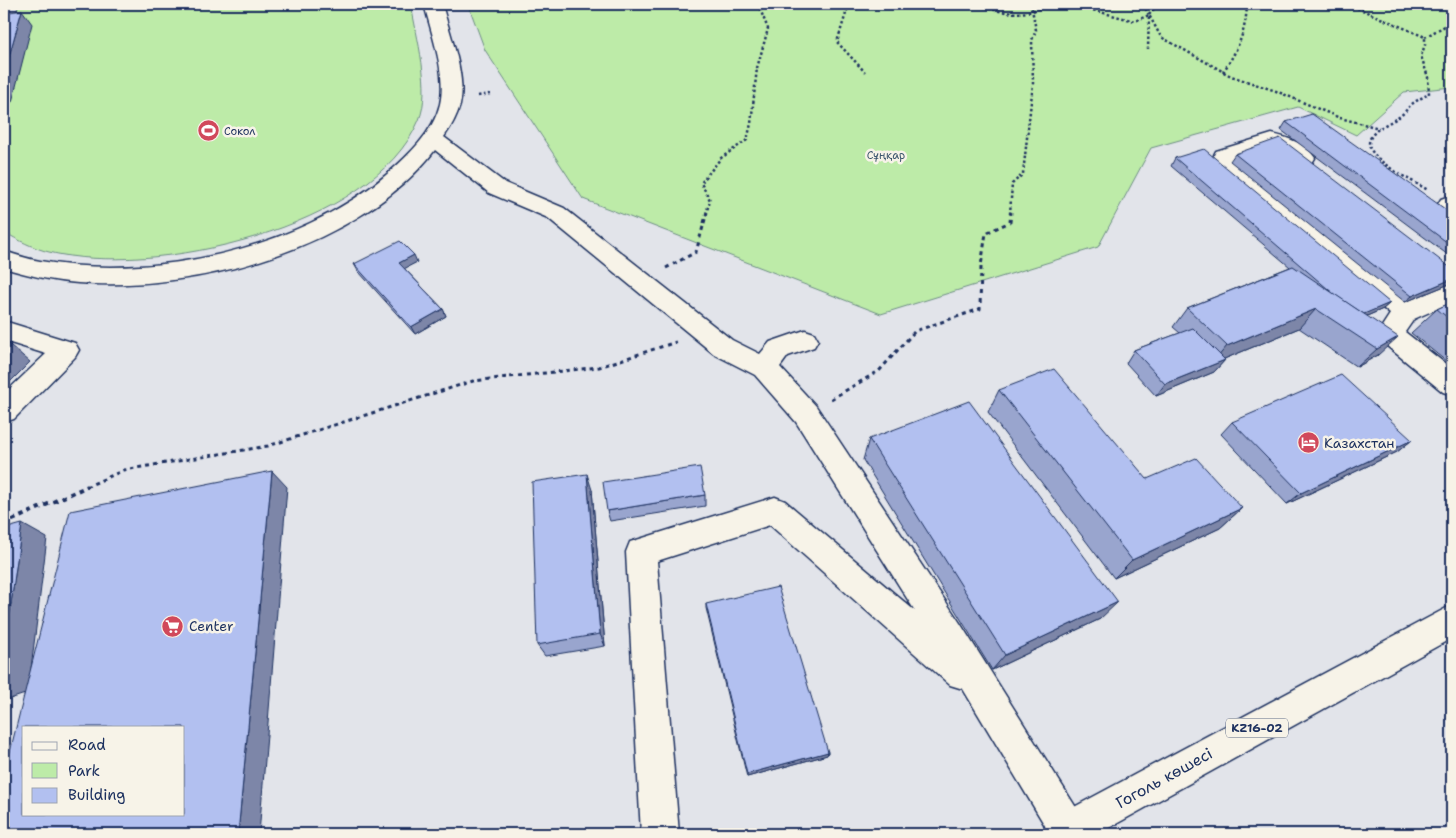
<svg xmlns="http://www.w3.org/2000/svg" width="1456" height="838" font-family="'Shantell Sans',sans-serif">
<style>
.green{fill:#bdeba8;stroke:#6c8d83}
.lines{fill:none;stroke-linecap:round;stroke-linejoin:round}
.minor-casing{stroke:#1b2f5e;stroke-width:3}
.major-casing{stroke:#1b2f5e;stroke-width:3}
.path-far2{stroke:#1b2f5e;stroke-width:2.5;stroke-dasharray:2.5 2.5;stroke-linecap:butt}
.path-far1{stroke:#1b2f5e;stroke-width:3;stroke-dasharray:4 4;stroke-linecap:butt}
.path{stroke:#1b2f5e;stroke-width:4;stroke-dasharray:4.5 4.5;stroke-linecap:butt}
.minor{fill:#f7f3e8;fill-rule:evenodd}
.major{fill:#f7f3e8;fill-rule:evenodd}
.wall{fill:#99a5ce;stroke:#1b2f5e}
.shaded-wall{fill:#7d86a8;stroke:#1b2f5e}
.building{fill:#b2c0f0;stroke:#1b2f5e;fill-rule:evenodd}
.labels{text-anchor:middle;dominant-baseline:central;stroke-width:5;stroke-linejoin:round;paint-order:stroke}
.far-poi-label{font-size:11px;fill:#1b2f5e;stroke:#f7f3e8;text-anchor:start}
.far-park-label{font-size:11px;fill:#3b556d;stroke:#f7f3e8}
.shield{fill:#f7f3e8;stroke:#5d6a87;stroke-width:1}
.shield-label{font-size:12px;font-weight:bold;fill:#1b2f5e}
.poi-label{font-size:14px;fill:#1b2f5e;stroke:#f7f3e8;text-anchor:start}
.near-street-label{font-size:16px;fill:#1b2f5e;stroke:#f7f3e8}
</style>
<rect width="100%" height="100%" fill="#e2e4ea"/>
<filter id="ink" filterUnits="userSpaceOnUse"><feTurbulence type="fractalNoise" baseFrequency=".02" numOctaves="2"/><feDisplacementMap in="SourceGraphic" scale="10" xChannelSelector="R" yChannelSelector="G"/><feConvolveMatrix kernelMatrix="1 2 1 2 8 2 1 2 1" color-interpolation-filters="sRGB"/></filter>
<g filter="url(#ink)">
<g class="green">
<path d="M19,4h392c5,32 21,85 8,116 -46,109 -266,158 -370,132 -16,-4 -31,-12 -45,-20v-187z"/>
<path d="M468,4h984v83l-48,5 -48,43 -58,-28 -147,41 -53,99 -217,67 -298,-115 -98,-149z"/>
</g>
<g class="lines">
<defs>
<g id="minor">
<path d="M424,4h18c7,28 25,72 18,101 -3,11 -9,22 -16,32l61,46 59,25 168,132 28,14 10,-12 35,-12 9,3 4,7 -4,7 -26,9 -8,11 36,39 144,217 122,194 6,13 -2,4h-36l-87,-145 -13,-4 -180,-160 -113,36 22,273h-38l-15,-282 4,-10 145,-45 10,4 130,110 -119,-189 -41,-47 -41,-21 -166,-136 -59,-25 -54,-43c-74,97 -240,143 -357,133 -26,-2 -50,-8 -74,-15v-17c12,4 24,8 36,10 113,20 258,-11 346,-86 22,-19 47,-42 54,-71 7,-29 -9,-72 -16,-100z"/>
<path d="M1272,134c17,4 33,9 43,24l-3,5c-18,5 -24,-12 -39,-15l-38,12v2l173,138 44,-17v19l-38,17 -9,13 47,37v26l-9,-3 -62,-51 -4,-7 13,-20 -174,-145c-4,-7 -4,-11 0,-18z"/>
<path d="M1452,195v20l-8,-3 -6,-8 3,-5z"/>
<path d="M4,321l71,22 4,7 -4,7 -61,62 -10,3v-28l42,-40 -42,-13z"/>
</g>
<path id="major" d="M1452,605v33l-354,196h-56l6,-13z"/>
</defs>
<use href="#minor" class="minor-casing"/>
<use href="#major" class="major-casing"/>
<g class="path-far2">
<path d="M849,4l-12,38 28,30"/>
<path d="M974,4c26,8 49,15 74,0"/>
<path d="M1069,4l66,17 14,-6 12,22 70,39 45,15 64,27 39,10"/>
<path d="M1143,4l6,11 -1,34"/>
<path d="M1348,4l77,33v8l-4,11 7,21 1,17c-6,3 -12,6 -17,10 -5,4 -7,9 -13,13 -9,6 -22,10 -28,20 -13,19 44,45 57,53"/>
<path d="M1149,15l9,-11"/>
<path d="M1425,37l27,-15"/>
<path d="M1223,72c15,-22 23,-41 24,-68"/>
<path d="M478,96l12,-2"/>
<path d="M706,214l4,-14 -9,-17 20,-25 26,-18 4,-16 6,-56 11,-39 -10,-25"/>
<path d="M1010,214l2,-30 11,-10 10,-90 -1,-44 4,-10 -5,-26"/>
</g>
<g class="path-far1">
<path d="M666,268l30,-16 11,-40"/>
<path d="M831,399l48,-28 36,-40 65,-22 1,-43 5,-33 24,-11 1,-10"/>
<path d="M86,487l38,-17 144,-24 205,-65 126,-14 77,-25"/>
</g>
<path class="path" d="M4,524l84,-38"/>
<use href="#minor" class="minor"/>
<use href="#major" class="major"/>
</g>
<g class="wall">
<path d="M1286,122l166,92v44l-171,-128z"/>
<path d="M1235,154l217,115v14l-47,19 -175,-141z"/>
<path d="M1175,158l215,145 -7,6 -16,7 11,39 -21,12 -58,-39 -75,31 1,1 -11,12 -58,24 -30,-33 8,-13 46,-17 -7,-6 14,-19 103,-41 -119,-101z"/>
<path d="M417,262l-13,6 39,41 3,7 -31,18 -57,-63 -4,-7z"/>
<path d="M1452,302v64l-41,-33 26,-24z"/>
<path d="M999,390l148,89 95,29 -22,20 -106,50 -126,-166z"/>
<path d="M1232,422l180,18 -15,12 -110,52 -66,-70z"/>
<path d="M869,439l231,180 -108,51 -129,-210z"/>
<path d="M592,490l13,156 -60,10 -8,-11z"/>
<path d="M705,495v11l-95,15 -3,-10z"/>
<path d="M706,604l122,148 -1,3 -80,22 -41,-169z"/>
</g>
<g class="shaded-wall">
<path d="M22,10l10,14 -20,78 -8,1v-29z"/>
<path d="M414,255l3,7 -15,8 -3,-7z"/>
<path d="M1452,279v4l-47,19 7,-6z"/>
<path d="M1390,303l-7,6 -30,13 7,-7z"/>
<path d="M443,309l3,7 -31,18 -4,-7z"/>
<path d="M1316,309l-17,19 -87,36 15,-18z"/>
<path d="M1398,337l-20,18 -21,12 20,-18z"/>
<path d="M4,340l26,22 -26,26z"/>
<path d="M1225,360l-11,12 -58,24 9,-12z"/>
<path d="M1412,440l-15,12 -110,52 14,-11z"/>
<path d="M272,471l15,16 -28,347h-21z"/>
<path d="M587,474l5,16 13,156 -5,-12z"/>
<path d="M1242,508l-22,20 -106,50 18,-18z"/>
<path d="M22,524l25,14 -19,155 -24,8v-47z"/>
<path d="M1118,602l-18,17 -108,51 13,-15z"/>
<path d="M828,752l-1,3 -80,22v-3z"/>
</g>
<g class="building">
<path d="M22,10l-18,64v-61z"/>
<path d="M1312,114l140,100v32l-166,-124z"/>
<path d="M1280,138l172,131v10l-40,17 -177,-142z"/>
<path d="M1204,149l186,154 -26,11 -29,-19 -160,-137z"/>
<path d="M400,241l14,14 -15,8 44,46 -32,18 -57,-63z"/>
<path d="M1293,266l105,71 -21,12 -61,-40 -89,37 -40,-38z"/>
<path d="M1452,302v19l-15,-12z"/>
<path d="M1193,328l32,32 -60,24 -31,-34z"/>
<path d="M1054,369l93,110 49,-21 46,50 -110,52 -133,-170z"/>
<path d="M1341,375l71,65 -111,53 -69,-71z"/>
<path d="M969,401l149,201 -113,53 -136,-216z"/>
<path d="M700,467l5,28 -98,16 -4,-29z"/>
<path d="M272,471l-34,363h-234v-58l66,-265zM24,727h160v87h-160z"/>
<path d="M587,474l13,160 -63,11 -5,-163z"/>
<path d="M22,524l-18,130v-125z"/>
<path d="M778,587l50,165 -81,22 -41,-170z"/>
</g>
</g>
<defs>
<symbol id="stadium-disc" viewBox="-11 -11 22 22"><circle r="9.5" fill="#d1495b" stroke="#f7f3e8"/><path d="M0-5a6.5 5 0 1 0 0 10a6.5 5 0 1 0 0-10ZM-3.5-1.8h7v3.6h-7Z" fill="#fff"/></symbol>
<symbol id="hotel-disc" viewBox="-11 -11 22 22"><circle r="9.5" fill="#d1495b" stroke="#f7f3e8"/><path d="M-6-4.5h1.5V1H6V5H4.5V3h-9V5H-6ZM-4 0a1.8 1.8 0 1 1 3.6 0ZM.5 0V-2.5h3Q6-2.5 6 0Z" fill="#fff"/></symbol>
<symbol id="supermarket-disc" viewBox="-11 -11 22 22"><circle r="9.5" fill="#d1495b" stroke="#f7f3e8"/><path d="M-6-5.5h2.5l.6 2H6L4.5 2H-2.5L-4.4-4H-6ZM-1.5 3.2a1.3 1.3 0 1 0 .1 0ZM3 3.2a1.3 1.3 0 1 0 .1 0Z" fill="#fff"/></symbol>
</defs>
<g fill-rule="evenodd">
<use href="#stadium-disc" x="196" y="118" width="25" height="25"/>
<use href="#hotel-disc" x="1296" y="430" width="25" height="25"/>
<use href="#supermarket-disc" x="160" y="614" width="25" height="25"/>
</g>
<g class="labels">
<g class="far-poi-label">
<text x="224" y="131">Сокол</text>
</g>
<g class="far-park-label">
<text x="886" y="155">Сұңқар</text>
</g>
<rect class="shield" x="1226" y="718.5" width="62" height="19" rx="4"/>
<g class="shield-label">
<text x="1257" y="728">KZ16-02</text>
</g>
<g class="poi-label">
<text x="1324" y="443">Казахстан</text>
<text x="189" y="626">Center</text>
</g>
<g class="near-street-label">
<text transform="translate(1164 778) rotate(-29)">Гоголь көшесі</text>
</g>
</g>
<rect width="1456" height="838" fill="none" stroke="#f7f3e8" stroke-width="20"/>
<rect x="10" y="10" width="1436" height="818" fill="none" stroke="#1b2f5e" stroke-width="2" filter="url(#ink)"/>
<rect x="22" y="726" width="162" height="90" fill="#f7f3e8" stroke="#9fa5b1"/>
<rect x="32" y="742" width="25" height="8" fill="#f7f3e8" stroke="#9fa5b1"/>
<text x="68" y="750" font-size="15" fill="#1b2f5e">Road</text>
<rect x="32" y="763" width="25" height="15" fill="#bdeba8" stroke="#9fa5b1"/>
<text x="68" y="776" font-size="15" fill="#1b2f5e">Park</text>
<rect x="32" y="788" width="25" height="15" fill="#b2c0f0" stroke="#9fa5b1"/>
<text x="68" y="800" font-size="15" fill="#1b2f5e">Building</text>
</svg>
